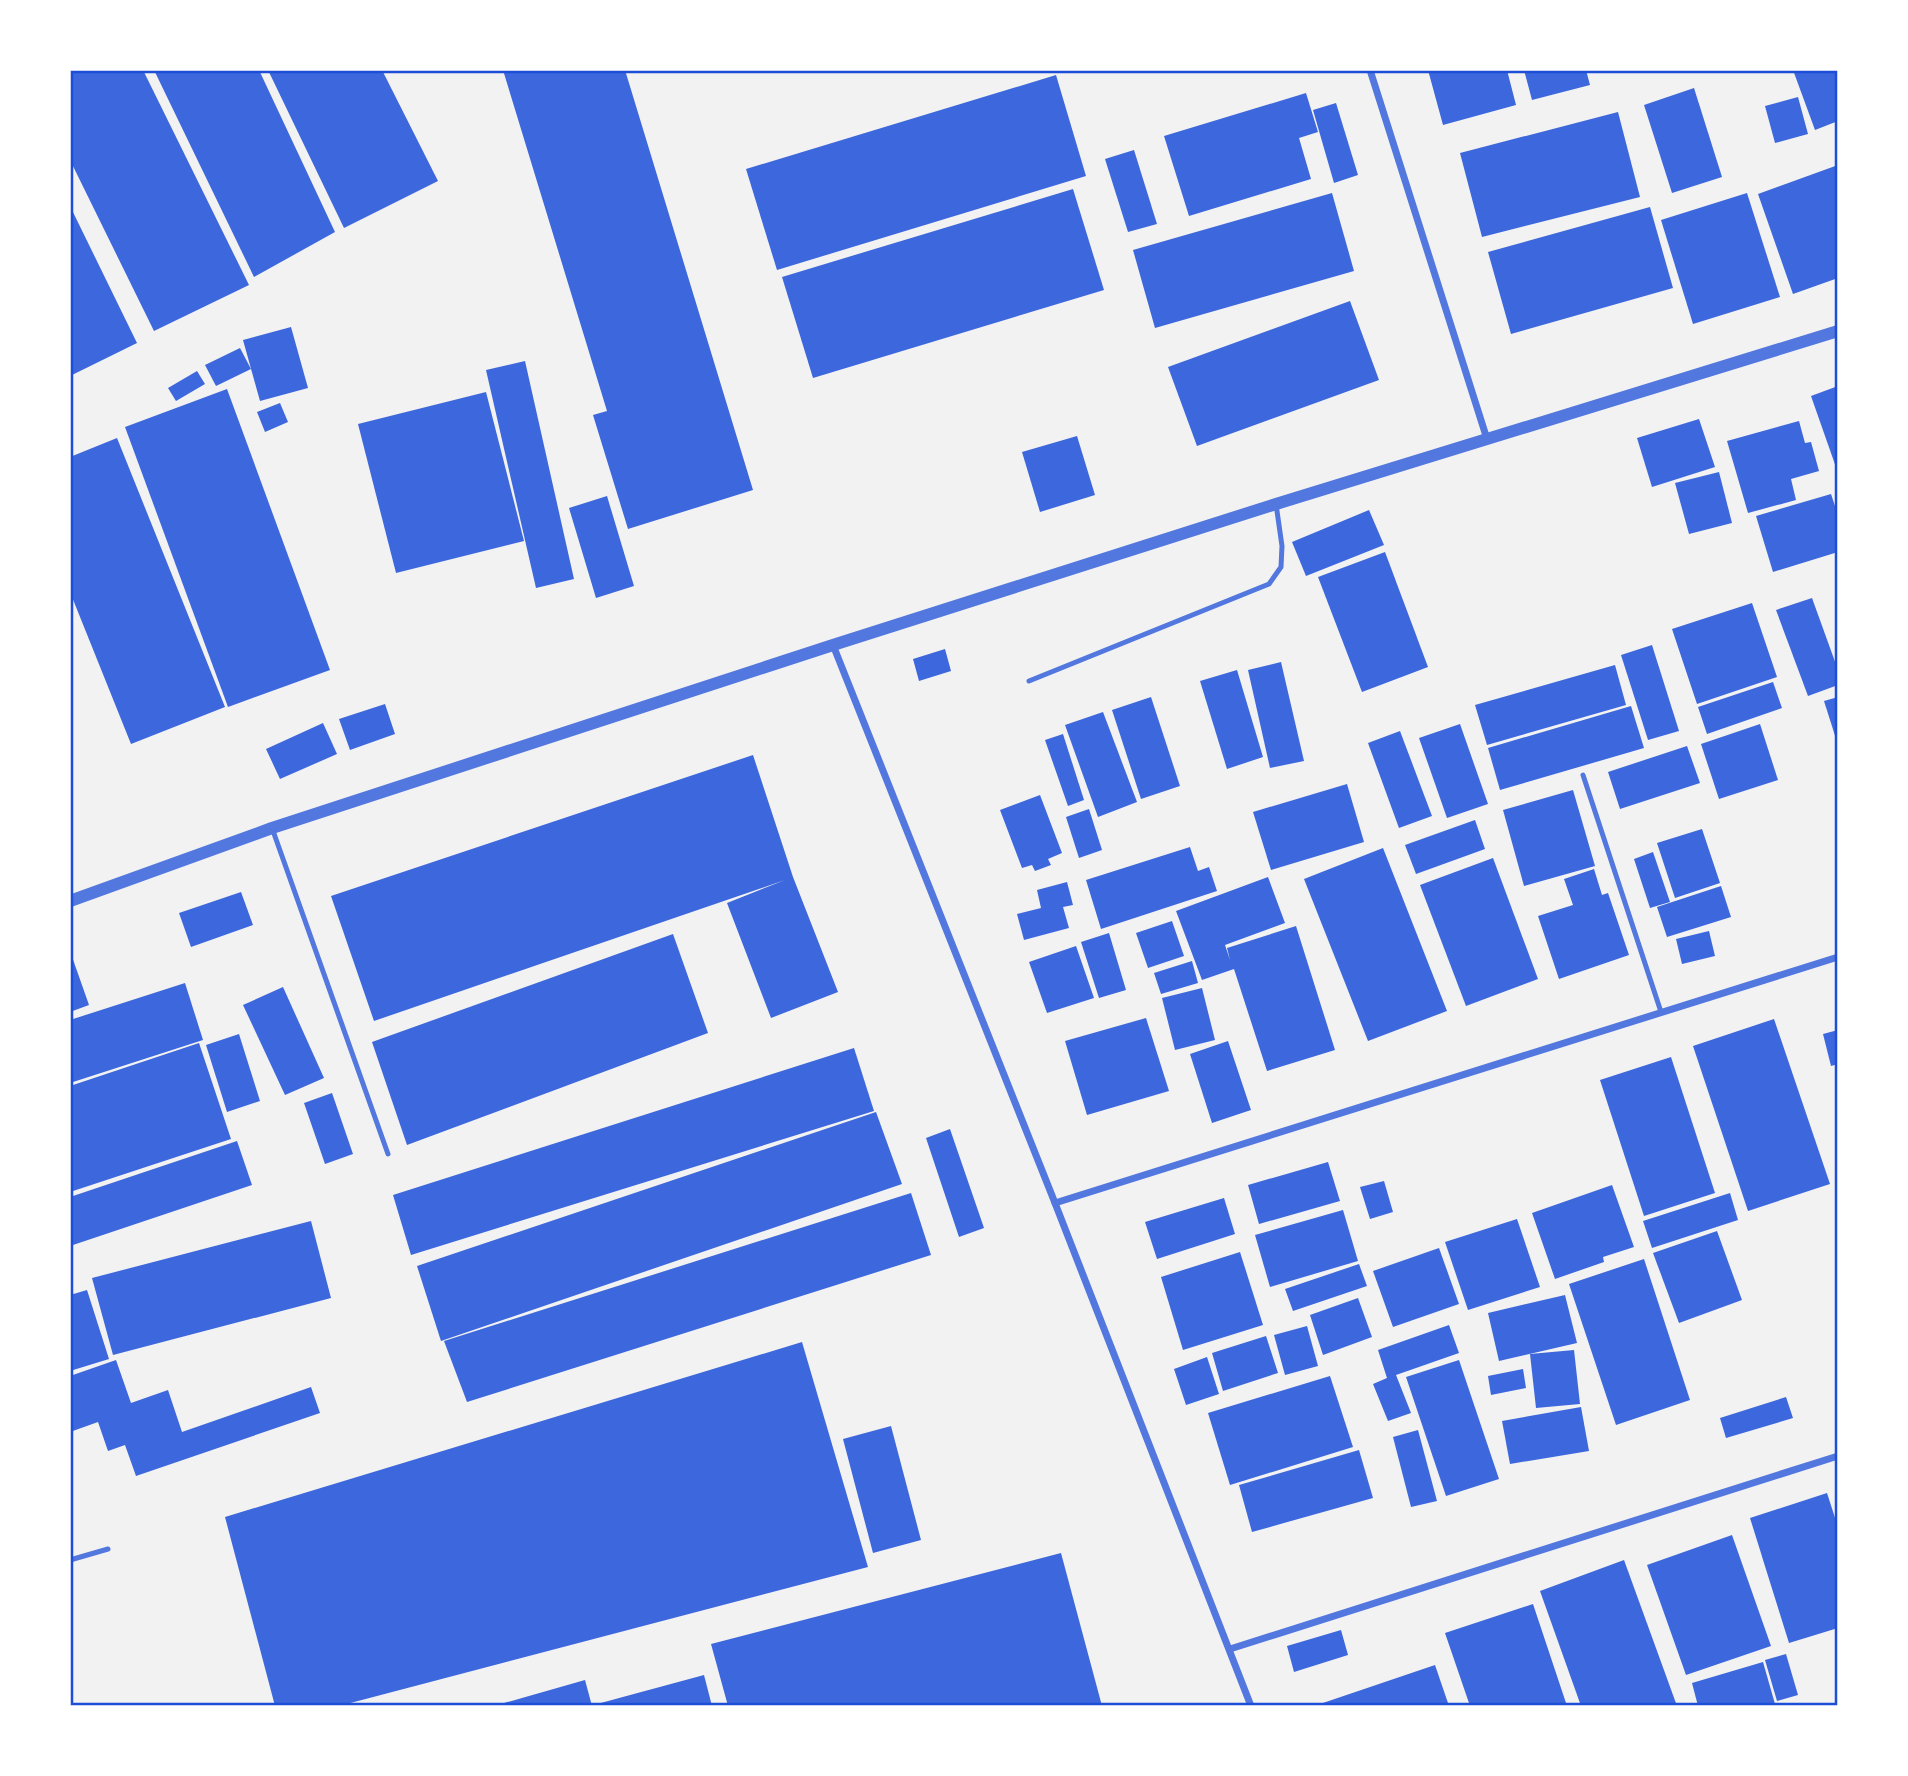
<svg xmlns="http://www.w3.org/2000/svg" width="1908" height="1776" font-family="'IBM Plex Sans',sans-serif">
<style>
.building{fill:#3d67dc}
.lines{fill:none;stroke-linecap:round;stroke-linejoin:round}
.service{stroke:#5277de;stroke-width:5}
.minor{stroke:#5277de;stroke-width:7}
.tertiary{stroke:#5277de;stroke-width:12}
.neatline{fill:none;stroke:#1d4ed8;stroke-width:2.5}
</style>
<rect width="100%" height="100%" fill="#f2f2f2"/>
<g class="building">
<path d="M70,70h73l106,215 -95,46 -84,-171z"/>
<path d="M154,70h105l76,162 -81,45z"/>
<path d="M268,70h114l56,111 -94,47z"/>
<path d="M503,70h122l128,420 -125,39 -35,-114 14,-4z"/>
<path d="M1428,70h79l9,35 -73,20z"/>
<path d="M1524,70h62l4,15 -58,15z"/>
<path d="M1793,70h41l4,12v39l-23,9z"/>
<path d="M1056,75l30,101 -309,94 -31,-101z"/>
<path d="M1694,88l28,89 -50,16 -28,-88z"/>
<path d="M1306,93l12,39 -19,6 12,41 -122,37 -25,-80z"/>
<path d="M1798,97l10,37 -33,9 -10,-37z"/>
<path d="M1336,103l22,72 -24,8 -21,-73z"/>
<path d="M1618,112l22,85 -158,40 -22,-84z"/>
<path d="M1134,150l23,74 -29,8 -23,-73z"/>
<path d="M1838,165v113l-45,16 -35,-100z"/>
<path d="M1073,189l31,101 -291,88 -31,-101z"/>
<path d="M1332,193l22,78 -199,57 -22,-78z"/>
<path d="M1747,193l33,104 -87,27 -32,-104z"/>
<path d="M70,206l67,137 -67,33z"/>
<path d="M1650,207l23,81 -162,46 -23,-82z"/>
<path d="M1350,301l29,79 -182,66 -29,-79z"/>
<path d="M291,327l17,61 -48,13 -17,-61z"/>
<path d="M240,348l11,21 -35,17 -11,-21z"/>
<path d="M525,361l49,218 -38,9 -50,-218z"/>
<path d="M197,371l8,13 -29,17 -8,-13z"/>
<path d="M1838,386v87l-27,-77z"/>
<path d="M227,389l103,281 -102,37 -103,-280z"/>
<path d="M486,392l38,149 -128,32 -38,-149z"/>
<path d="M280,403l8,19 -23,10 -8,-20z"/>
<path d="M1699,419l16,48 -63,20 -15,-49z"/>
<path d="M1799,421l6,22 6,-1 8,29 -28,8 5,21 -48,13 -21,-72z"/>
<path d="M1077,436l18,59 -55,17 -18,-60z"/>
<path d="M117,438l108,269 -94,37 -61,-152v-135z"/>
<path d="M1719,472l13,51 -43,11 -14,-51z"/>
<path d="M1831,494l7,21v37l-65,20 -17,-56z"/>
<path d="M607,496l27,90 -38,12 -27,-90z"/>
<path d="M1369,510l15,35 -78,31 -14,-34z"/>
<path d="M1385,552l43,115 -66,25 -44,-115z"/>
<path d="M1812,598l26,72v15l-30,11 -32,-86z"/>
<path d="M1752,603l25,74 -80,27 -25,-75z"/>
<path d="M1652,645l27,86 -31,9 -27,-85z"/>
<path d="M945,649l6,22 -32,10 -6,-22z"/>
<path d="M1281,662l23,99 -34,7 -22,-98z"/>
<path d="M1615,665l11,40 -139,40 -12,-40z"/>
<path d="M1237,670l26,87 -36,12 -27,-88z"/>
<path d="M1773,682l9,26 -75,26 -9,-27z"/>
<path d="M1151,697l29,89 -39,13 -29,-89z"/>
<path d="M1838,697v45h-1l-13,-41z"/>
<path d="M385,704l10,30 -45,16 -11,-31z"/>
<path d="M1631,706l13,42 -144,42 -12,-42z"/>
<path d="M1103,712l34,90 -39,15 -33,-92z"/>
<path d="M323,723l14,31 -57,25 -14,-30z"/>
<path d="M1460,724l28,80 -41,14 -28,-80z"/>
<path d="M1760,724l18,56 -59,19 -18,-55z"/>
<path d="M1400,731l32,85 -33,12 -31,-85z"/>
<path d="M1063,734l21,66 -16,6 -23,-66z"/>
<path d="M1687,746l13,37 -80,26 -12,-37z"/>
<path d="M753,755l40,122 45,115 -67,26 -44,-115 58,-23 -411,141 -43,-125z"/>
<path d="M1347,784l17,58 -93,28 -18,-58z"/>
<path d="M1573,790l22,76 -71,20 -21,-76z"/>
<path d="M1040,795l22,58 -14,6 3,6 -16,6 -3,-6 -10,3 -22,-58z"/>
<path d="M1089,809l13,41 -23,8 -13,-41z"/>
<path d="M1475,820l10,29 -69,25 -11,-29z"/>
<path d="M1702,829l18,54 -45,15 -18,-55z"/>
<path d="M1190,847l8,24 11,-4 8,24 -116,38 -15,-49z"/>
<path d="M1383,848l64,163 -79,30 -64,-162z"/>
<path d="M1653,852l17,50 -20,6 -16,-49z"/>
<path d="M1493,858l45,121 -72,27 -46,-121z"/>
<path d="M1594,869l8,26 6,-2 21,62 -70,24 -21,-63 35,-11 -9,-26z"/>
<path d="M1268,877l17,46 -60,22 5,15 -3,-12 69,-22 39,124 -68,21 -33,-102 -32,11 -26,-69z"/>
<path d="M1067,882l6,23 -10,2 6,21 -45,12 -7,-26 24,-6 -4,-18z"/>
<path d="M1721,886l10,31 -64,20 -10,-30z"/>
<path d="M241,892l12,33 -62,22 -12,-34z"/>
<path d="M1172,921l12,35 -36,12 -12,-35z"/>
<path d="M1709,931l6,25 -33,8 -6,-25z"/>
<path d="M1109,933l17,57 -27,8 -18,-56z"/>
<path d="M673,934l35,99 -301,112 -35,-103z"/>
<path d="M1076,946l18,52 -47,15 -18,-51z"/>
<path d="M70,951l19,54 -19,7z"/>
<path d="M1192,961l6,22 -37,11 -7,-21z"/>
<path d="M185,983l18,57 -133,43v-63z"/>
<path d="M283,987l41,91 -39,17 -42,-90z"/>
<path d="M1202,988l13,52 -40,10 -13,-52z"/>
<path d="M1146,1018l23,73 -82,24 -22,-74z"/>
<path d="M1774,1019l56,165 -82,27 -55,-165z"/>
<path d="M1838,1030v34l-7,2 -8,-32z"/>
<path d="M239,1034l21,67 -33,11 -21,-67z"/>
<path d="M1228,1041l23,69 -39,13 -22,-69z"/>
<path d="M199,1043l32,96 -161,53v-106z"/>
<path d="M854,1048l20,63 -463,144 -18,-60z"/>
<path d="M1671,1057l44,136 -71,23 -44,-136z"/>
<path d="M332,1093l21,61 -28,10 -21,-61z"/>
<path d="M876,1112l26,72 -461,157 -24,-75z"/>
<path d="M950,1129l34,99 -25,9 -33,-99z"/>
<path d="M237,1141l15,44 -182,61v-49z"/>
<path d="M1328,1162l12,39 -81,23 -11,-39z"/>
<path d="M1384,1181l9,31 -23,7 -10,-32z"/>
<path d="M1612,1185l22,62 -31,10 1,5 -49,17 -23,-66z"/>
<path d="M911,1193l20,62 -464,147 -23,-61z"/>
<path d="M1730,1193l8,27 -86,28 -9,-27z"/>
<path d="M1224,1198l11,36 -78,25 -12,-37z"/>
<path d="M1343,1210l15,51 -88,26 -15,-52z"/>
<path d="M1517,1219l23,68 -72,23 -23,-68z"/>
<path d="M311,1221l20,77 -218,57 -21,-77z"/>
<path d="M1717,1231l25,69 -63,23 -26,-70z"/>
<path d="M1439,1248l20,56 -66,23 -20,-56z"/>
<path d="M1240,1252l23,73 -80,25 -22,-73z"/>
<path d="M1644,1259l46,141 -74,25 -47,-141z"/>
<path d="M1359,1264l8,22 -74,25 -8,-22z"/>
<path d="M87,1290l22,69 -39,12v-76z"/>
<path d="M1565,1295l12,48 -78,18 -11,-48z"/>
<path d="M1358,1298l14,39 -49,18 -13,-40z"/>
<path d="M1449,1325l10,28 -63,22 15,38 -23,8 -15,-37 14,-6 -9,-28z"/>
<path d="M1307,1326l11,40 -33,9 -11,-40z"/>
<path d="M1266,1336l12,37 -55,18 -11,-38z"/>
<path d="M802,1342l66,225 -529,139h-64l-50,-189z"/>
<path d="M1574,1350l6,54 -44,4 -6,-54z"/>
<path d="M1207,1357l12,37 -33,11 -12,-36z"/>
<path d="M116,1360l15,43 37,-13 14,42 129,-45 9,26 -184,63 -11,-31 -17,6 -10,-29 -28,10v-56z"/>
<path d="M1459,1360l40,119 -53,17 -40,-119z"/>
<path d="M1523,1369l3,19 -35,7 -3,-19z"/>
<path d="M1330,1376l23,71 -123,38 -22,-72z"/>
<path d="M1786,1397l7,21 -67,20 -6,-20z"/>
<path d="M1581,1407l8,44 -79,13 -8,-43z"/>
<path d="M891,1426l30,114 -48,13 -30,-114z"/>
<path d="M1418,1430l19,71 -26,6 -18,-70z"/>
<path d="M1359,1450l14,48 -121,34 -13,-47z"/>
<path d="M1827,1493l11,34v101l-49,15 -39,-125z"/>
<path d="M1732,1535l39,111 -85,29 -39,-110z"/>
<path d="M1061,1553l41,153h-374l-17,-62z"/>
<path d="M1624,1560l53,146h-96l-41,-115z"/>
<path d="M1533,1604l34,102h-97l-25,-73z"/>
<path d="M1341,1630l7,25 -54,17 -7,-26z"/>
<path d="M1786,1654l12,41 -21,6 -12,-41z"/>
<path d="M1763,1662l12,42 -6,2h-71l-6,-23z"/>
<path d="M1435,1665l14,41h-135z"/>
<path d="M704,1675l8,31h-114l-1,-2z"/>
<path d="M585,1680l7,26h-95v-1z"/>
</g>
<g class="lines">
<g class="service">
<path d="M1029,681l240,-97 12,-17 1,-21 -6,-42"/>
<path d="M1583,775l78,237"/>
<path d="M272,828l116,326"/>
<path d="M70,1560l38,-11"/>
</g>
<g class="minor">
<path d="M1370,70l117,369"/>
<path d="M833,645l222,558 196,503"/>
<path d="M1055,1203l783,-246"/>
<path d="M1230,1649l608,-193"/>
</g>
<path class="tertiary" d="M70,901l202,-73 561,-183 443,-141 562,-173"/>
</g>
<rect width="1908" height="1776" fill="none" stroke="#ffffff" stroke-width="144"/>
<rect x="72" y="72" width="1764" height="1632" class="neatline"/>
</svg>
